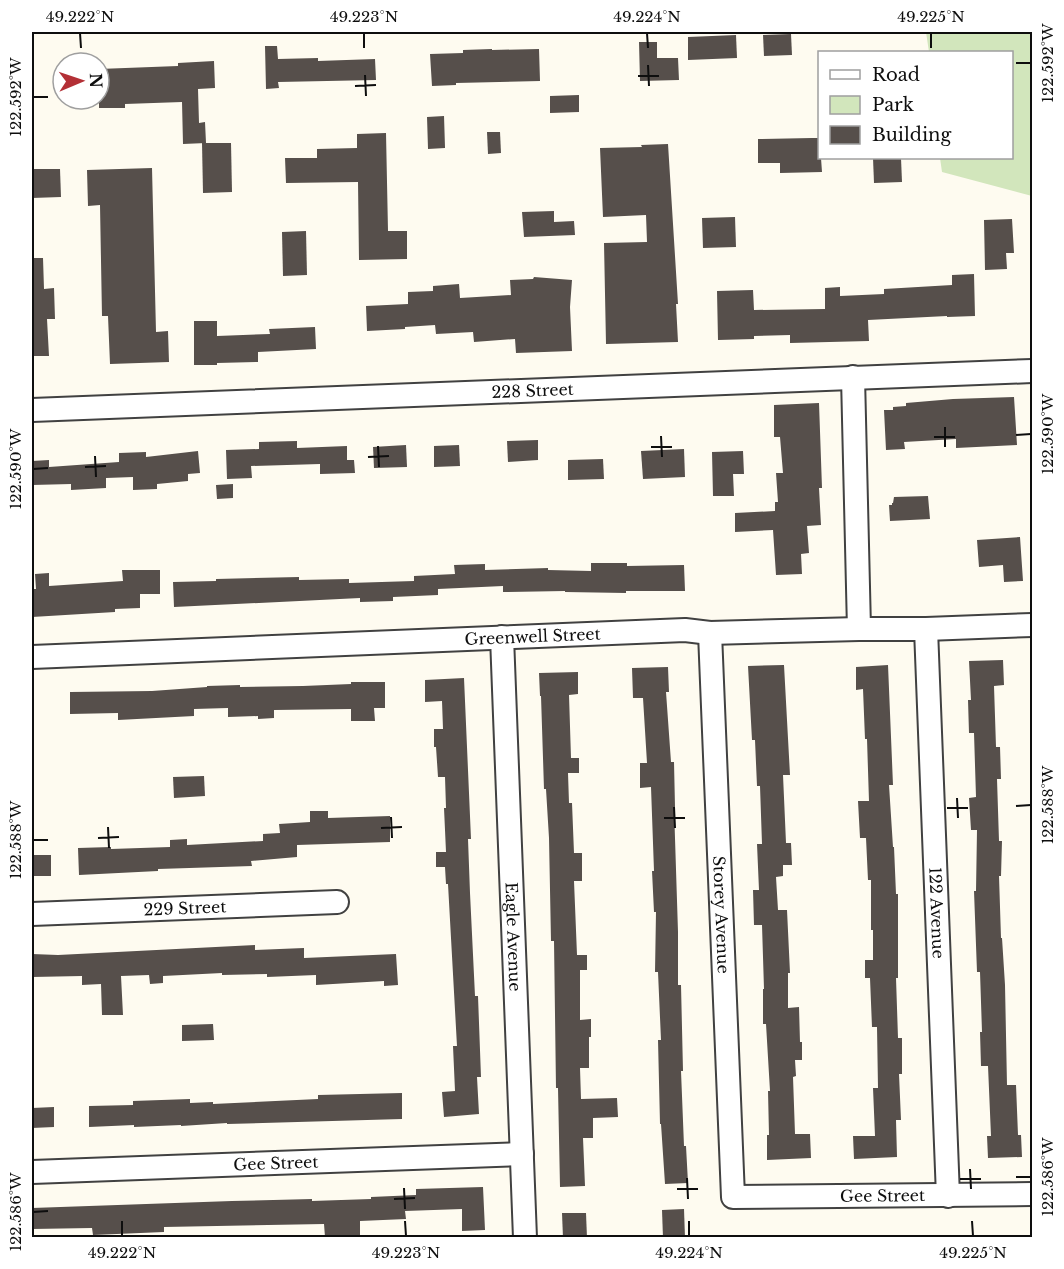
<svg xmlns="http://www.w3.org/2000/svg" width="1064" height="1269" font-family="'Libre Baskerville',serif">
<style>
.green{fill:#d2e6bc}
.building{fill:#564f4b}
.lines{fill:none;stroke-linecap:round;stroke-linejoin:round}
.minor-casing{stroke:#414141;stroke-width:26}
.minor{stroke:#fff;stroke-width:22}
.ticks{fill:none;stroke:#0e0e0e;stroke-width:2}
.labels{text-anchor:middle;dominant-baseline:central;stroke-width:6;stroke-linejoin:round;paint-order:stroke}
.street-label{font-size:16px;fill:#0e0e0e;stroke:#fff}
.neatline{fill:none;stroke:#0e0e0e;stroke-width:2}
.ticks-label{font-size:15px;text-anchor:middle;fill:#0e0e0e}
</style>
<rect width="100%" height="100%" fill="#fefbf0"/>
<path class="green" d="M926,32h106v164l-90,-24 -2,-14h72v-106h-83z"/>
<g class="building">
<path d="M791,34l1,21 -28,1 -1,-21z"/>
<path d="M736,35l1,23 -49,2v-23z"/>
<path d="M639,42h18v16h21l1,22 -39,1z"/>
<path d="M265,46h12l1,13 40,-1v3l57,-2 1,21 -98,2 1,6 -13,1z"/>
<path d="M492,49v1l47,-1 1,32 -84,2v2l-24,1 -2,-32 33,-1v-3z"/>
<path d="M214,61l1,27 -17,1 1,34 6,-1 1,21 -23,1 -1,-42 -57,2v4h-26v-39l79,-3v-3z"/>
<path d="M579,95v17l-29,1v-17z"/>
<path d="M444,116l1,32 -17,1 -1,-32z"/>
<path d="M487,132h13l1,21 -13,1z"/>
<path d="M386,133l2,98h19v28l-48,1 -1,-78 -72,1 -1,-25h32v-9l40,-1v-14z"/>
<path d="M812,138h7v20h2l1,14 -42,1v-10h-22v-24z"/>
<path d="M202,143h29l1,49 -29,1z"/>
<path d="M668,144l10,160h-2l2,38 -72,2 -2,-101 43,-1 -1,-27 -43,2 -3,-69 42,-1 -1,-2z"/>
<path d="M873,158h28l1,24 -28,1z"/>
<path d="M152,168l4,164 12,-1 1,31 -59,2 -2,-48h-6l-2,-111 -12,1 -1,-36z"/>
<path d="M32,169h28l1,28 -29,1z"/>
<path d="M554,211v11l20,-1 1,14 -51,2 -2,-25z"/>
<path d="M735,217l1,30 -33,1 -1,-30z"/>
<path d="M1012,219l2,34h-8l1,16 -22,1 -1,-50z"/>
<path d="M306,231l1,44 -24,1 -1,-44z"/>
<path d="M32,258h11l1,31 10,-1 1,31h-8l2,37h-17z"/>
<path d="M974,274l1,42 -28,1v-1l-79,4 1,21 -79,2v-8l-36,1v3l-36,1 -1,-49 36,-1 1,20 71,-1v-21l15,-1v9l44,-2v-5l68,-4v-10z"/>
<path d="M534,277l38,3 -2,27 2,44 -56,2 -1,-14 -41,3 -1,-10 -37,2 -1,-9 -30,2v2l-38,2 -1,-25 42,-2v-12l25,-1v-5l26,-2 1,14 51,-3 -1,-15 23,-1z"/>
<path d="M194,321h23v15l53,-2 -1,-5 46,-2 1,22 -58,3v10l-41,1v2h-23z"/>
<path d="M1014,397l3,48 -61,3v-9l-52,3 1,7 -19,1 -2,-40h9v-3l13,-1v-3l47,-4z"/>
<path d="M819,403l3,85h-3l2,37 -14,1 2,27 -8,1 1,20 -26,1 -3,-45 -38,2v-19l40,-2v-9h3l-2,-29h7l-3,-36h-6v-32z"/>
<path d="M538,440v20l-30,2 -1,-21z"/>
<path d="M297,441v7l50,-2v14h7l1,13 -35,1v-10l-69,2 1,12 -25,1 -1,-29 33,-1v-7z"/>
<path d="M406,445l1,22 -33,1 -1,-21z"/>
<path d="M459,445l1,21 -26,1v-21z"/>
<path d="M684,449l1,28 -42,2 -2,-28z"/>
<path d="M198,451l2,22 -12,1v7l-31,3v5l-24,1v-13l-27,1v10l-35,2v-6l-39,1v-24l17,-1v7l70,-5v-9l27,-1v5z"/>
<path d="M743,451l1,23h-11l1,22h-21l-1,-44z"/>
<path d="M603,459l1,20 -36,1v-20z"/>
<path d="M233,484v14l-16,1 -1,-14z"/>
<path d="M928,496l2,23 -40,2 -1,-16h3v-2h1l1,-6z"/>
<path d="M1020,537l3,44 -19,1 -1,-17 -24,2 -2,-27z"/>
<path d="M591,563h36v3l57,-1 1,26h-59v2l-61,-1v-1l-62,1v-6l-65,3v6l-45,2v4l-33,1v-4l-186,9 -1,-25 43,-1v-2l83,-2v3l50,-1v4l65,-2v-5l41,-2 -1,-9 31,-1v6l63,-2v2l43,1z"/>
<path d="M122,570h38v24h-20v14l-25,1v3l-83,5v-28h4l-1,-15 14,-1v13l74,-5z"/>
<path d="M1003,660l1,25 -10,1 2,61h4l1,32h-4l2,62h3l-1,35h-2l2,62h1l3,47 2,100h9l2,50h3l1,22 -34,1 -1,-22h4l-3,-70h-7l-1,-34h2l-2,-60h-3l-3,-81h2l1,-61h-6l-2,-32 7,-1 -2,-64h-5l-1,-33h3l-2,-39z"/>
<path d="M784,665l6,110h-7l3,68h5l1,22h-9v11l-7,1 2,33h9l3,63h-2v35l11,-1 1,35h2v18h-7l1,16 -3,1 2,57h15l1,24 -44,2v-25h2l-1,-44h2l-4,-67h-3v-35h1l-2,-64h-8l-1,-35h6l-2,-46h5l-2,-58h-3l-2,-46h-3l-4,-74z"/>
<path d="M888,665l5,120h-4l4,62h1l2,47h2v84h-2l2,60h4v36h-3l2,46h-5l1,37 -43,2 -1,-23h22l-2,-48h5l-1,-61h-5l-2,-49h-5v-18h8v-30h-2v-50h-3l-2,-42h-6l-2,-37h11l-2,-62h-2l-2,-50 -7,1v-23z"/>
<path d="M668,667l1,25h-3l5,70h3l1,45h-1l4,125v53h3l2,86h-2l3,75h2l2,37 -23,1 -4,-60h-1l-2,-84h3l-3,-68h-3l1,-60h-2l-2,-41h2l-3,-84 -11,1v-25h7l-4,-65h-10l-1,-30z"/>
<path d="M578,672v22l-9,1 2,63h8v15h-11l1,30h3l2,50h8v28h-8l3,74h10v15h-7v50l11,-1v18h-2v31h-9l1,31 36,-1 1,19 -25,1v20h-10l2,48 -25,1 -2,-99h-2l-2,-147h-3l-2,-103 -3,-49h-2l-3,-93h-1l-1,-23z"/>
<path d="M464,678l7,161h-3l2,54 5,103h3l3,81h-4l2,37 -35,3 -2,-25 13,-1 -2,-45h4l-9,-162h-2l-1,-17h-9v-15h10l-2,-44h2l-1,-31h-7l-2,-30h-2v-18h9l-1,-28 -17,1v-22z"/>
<path d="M351,682h34v26h-11l1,13h-24v-12l-77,1v8l-16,1v-3l-30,1v-9l-34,1v7l-76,4v-7l-48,1v-22l82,-1 55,-4v-1l33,-1v2l63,-1 48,-2z"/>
<path d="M204,776l1,20 -31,2 -1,-21z"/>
<path d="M310,811h18v7l62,-2v26l-93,3v12l-46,4 1,5 -94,3v2l-79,4 -1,-27 33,-1v2l59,-2v-7l17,-1v6l76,-4v-7l17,-1 -1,-9 31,-2z"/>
<rect x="32" y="855" width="19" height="21"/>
<path d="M255,945v5l49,-2v10l92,-4 2,31 -14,1v-5l-68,4v-10l-49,2v-3l-45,1v-2l-59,3v7l-13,1 -1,-9 -28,1 2,39h-21l-1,-31 -19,1v-9l-50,1v-23l26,1z"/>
<path d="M213,1024l1,16 -32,1v-16z"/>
<path d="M402,1093v26l-175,5v-1l-46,3v-1l-47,2v-2l-45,2v-21l44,-1v-4l57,-2v4l23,-1v2l105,-5v-4z"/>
<path d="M54,1107v20l-22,1v-20z"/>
<path d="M483,1187l2,43 -23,1v-22l-57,2 1,8 -46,2v15l-35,1 -1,-13 -160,3v5l-71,3 -1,-7 -60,1v-21l200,-7 80,-2v2l59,-2v-2l45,-2v-6z"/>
<path d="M684,1209l1,29h-22l-1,-28z"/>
<path d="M562,1213h24l1,25h-24z"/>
</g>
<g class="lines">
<defs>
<g id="minor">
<path d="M853,377l6,252"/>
<path id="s1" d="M32,410l1000,-39"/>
<path id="s2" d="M926,629l22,567"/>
<path id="s3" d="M710,633l23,564 299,-3"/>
<path id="s4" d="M502,637l23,601"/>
<path id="s5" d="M32,657l653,-27 25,3 149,-4h67l106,-4"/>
<path id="s6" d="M32,914l305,-12"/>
<path id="s7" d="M32,1172l490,-18"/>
</g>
</defs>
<use href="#minor" class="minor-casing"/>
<use href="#minor" class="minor"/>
</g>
<path class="ticks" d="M80,33l1,15M364,33v15M647,33l1,15M931,33v15M1016,63h15M648,65l1,21M365,75l1,21M638,76h21M355,86l21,-1M33,97h15M945,427v20M1016,435l15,-1M661,436l1,21M934,437h21M378,446l1,21M651,447h21M95,456l1,21M368,457l21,-1M85,467l21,-1M33,469l15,-1M957,798l1,20M1016,806l15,-1M674,807l1,21M947,808h21M391,817l1,21M664,818h21M108,827l1,21M381,828l21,-1M98,838l21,-1M33,840h15M970,1169l1,20M1016,1177h15M687,1178l1,21M960,1179h21M404,1188l1,21M677,1189h21M394,1199l21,-1M33,1212l15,-1M122,1221v15M405,1221l1,15M689,1221v15M972,1221l1,15"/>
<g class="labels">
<g class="street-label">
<text stroke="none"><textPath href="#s1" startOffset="501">228 Street</textPath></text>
<text stroke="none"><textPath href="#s5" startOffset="501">Greenwell Street</textPath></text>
<text stroke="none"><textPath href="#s6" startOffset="153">229 Street</textPath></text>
<text stroke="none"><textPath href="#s2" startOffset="284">122 Avenue</textPath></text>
<text stroke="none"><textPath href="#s3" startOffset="282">Storey Avenue</textPath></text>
<text stroke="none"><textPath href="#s4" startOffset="300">Eagle Avenue</textPath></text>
<text stroke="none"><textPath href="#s7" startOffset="244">Gee Street</textPath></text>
<text stroke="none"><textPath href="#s3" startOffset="714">Gee Street</textPath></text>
</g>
</g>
<rect width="1064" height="1269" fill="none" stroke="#ffffff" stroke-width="66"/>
<rect x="818" y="51" width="195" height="108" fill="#ffffff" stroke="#9f9f9f" stroke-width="1.5"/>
<rect x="830" y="70" width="30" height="9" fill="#ffffff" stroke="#9f9f9f" stroke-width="1.5"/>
<text x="872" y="81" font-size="18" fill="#0e0e0e">Road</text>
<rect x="830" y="96" width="30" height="18" fill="#d2e6bc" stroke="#9f9f9f" stroke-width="1.5"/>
<text x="872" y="111" font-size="18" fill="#0e0e0e">Park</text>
<rect x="830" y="126" width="30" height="18" fill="#564f4b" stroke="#9f9f9f" stroke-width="1.5"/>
<text x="872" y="141" font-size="18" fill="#0e0e0e">Building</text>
<g transform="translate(81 81) rotate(88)"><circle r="28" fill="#ffffff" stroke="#9f9f9f" stroke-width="1.5"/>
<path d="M0-4.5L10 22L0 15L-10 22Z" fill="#b33036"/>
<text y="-9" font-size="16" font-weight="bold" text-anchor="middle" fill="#0e0e0e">N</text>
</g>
<rect x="33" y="33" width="998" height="1203" class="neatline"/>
<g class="ticks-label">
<text x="80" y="22">49.222°N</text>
<text x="364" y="22">49.223°N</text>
<text x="647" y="22">49.224°N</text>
<text x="931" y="22">49.225°N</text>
<text transform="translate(1048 63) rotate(-90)" y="5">122.592°W</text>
<text transform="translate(16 97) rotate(-90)" y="5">122.592°W</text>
<text transform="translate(1048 434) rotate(-90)" y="5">122.590°W</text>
<text transform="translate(16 469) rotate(-90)" y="5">122.590°W</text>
<text transform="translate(1048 805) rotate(-90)" y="5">122.588°W</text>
<text transform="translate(16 840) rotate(-90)" y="5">122.588°W</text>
<text transform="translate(1048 1177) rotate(-90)" y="5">122.586°W</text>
<text transform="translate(16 1212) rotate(-90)" y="5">122.586°W</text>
<text x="122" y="1258">49.222°N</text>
<text x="406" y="1258">49.223°N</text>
<text x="689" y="1258">49.224°N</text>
<text x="973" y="1258">49.225°N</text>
</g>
</svg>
